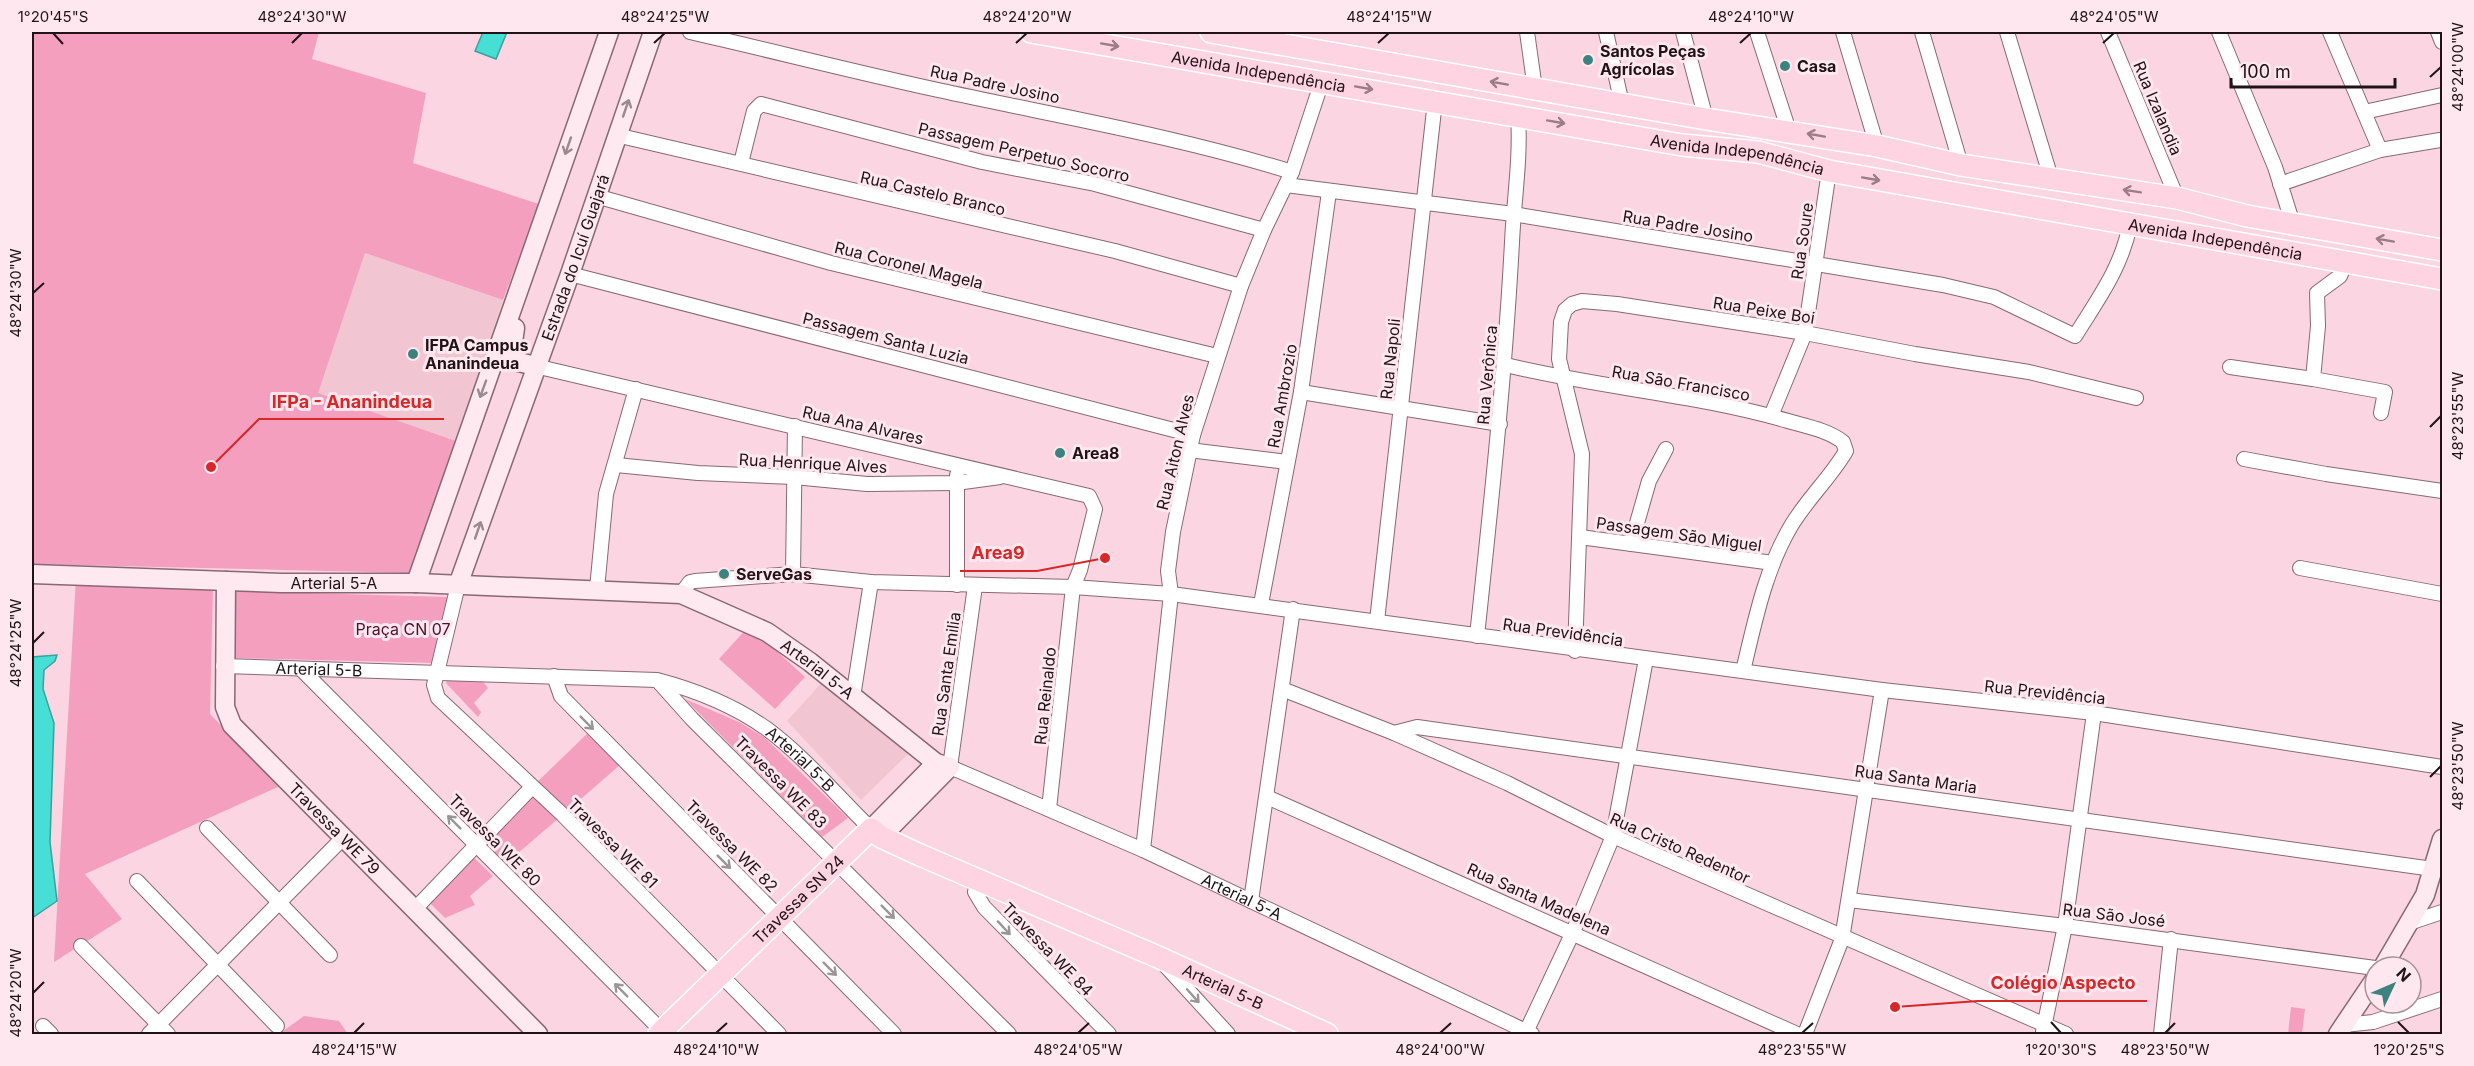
<svg xmlns="http://www.w3.org/2000/svg" width="2474" height="1066" font-family="Inter,sans-serif">
<style>
.built{fill:#f2c5d3}
.green{fill:#f59fbe}
.water{fill:#47ded5;stroke:#3ba19c;stroke-width:1.5}
.lines{fill:none;stroke-linecap:round;stroke-linejoin:round}
.street-casing{stroke:#886873;stroke-width:16}
.secondary-casing{stroke:#886873;stroke-width:21}
.primary-casing{stroke:#fff;stroke-width:24}
.street{stroke:#fff;stroke-width:14}
.secondary{stroke:#fee9f0;stroke-width:18}
.primary{stroke:#fed3e2;stroke-width:21}
.oneway{stroke:#9a7d87}
.oneway2{stroke:#9a898f}
.oneway3{stroke:#9b9597}
.ticks{fill:none;stroke:#201318;stroke-width:2}
.poi-dot{fill:#3c837f;stroke:#fee7ee;stroke-width:2}
.labels{text-anchor:middle;dominant-baseline:central;stroke-width:6;stroke-linejoin:round;paint-order:stroke}
.poi-label{font-size:16px;font-weight:bold;fill:#201318;stroke:#fee7ee;text-anchor:start}
.street-label{font-size:16px;fill:#201318;stroke:#fee7ee}
.park-label{font-size:16px;fill:#4d112c;stroke:#fee7ee}
.leader{fill:none;stroke:#d62828;stroke-width:2}
.callout-dot{fill:#d62828;stroke:#fee7ee;stroke-width:2}
.callout-label{font-size:18px;text-anchor:middle;font-weight:bold;fill:#d62828;stroke:#fee7ee;stroke-width:6;stroke-linejoin:round;paint-order:stroke}
.neatline{fill:none;stroke:#201318;stroke-width:2}
.ticks-label{font-size:15px;text-anchor:middle;fill:#201318}
</style>
<rect width="100%" height="100%" fill="#fbd5e1"/>
<g class="built">
<path d="M365,253l138,47 -47,141 -139,-48z"/>
<path d="M826,678l84,74 -49,48 -74,-79z"/>
</g>
<g class="green">
<path d="M32,32h287l-7,27 114,34 -13,70 126,41 -36,96 -138,-47 -47,140 138,48 -44,132 -380,-9z"/>
<path d="M76,577l137,12 -3,125 70,72 -195,88 37,45 -68,43z"/>
<path d="M235,591l213,6 -13,66 -201,-5z"/>
<path d="M749,626l56,51 -30,32 -56,-50z"/>
<path d="M480,678l8,10 -14,15 7,9 -3,5 -32,-34 2,-4z"/>
<path d="M685,699l54,23 25,15 84,81 -26,19z"/>
<path d="M589,732l32,32 -46,40 10,11 -9,11 -44,-39z"/>
<path d="M531,794l28,24 -54,46 -20,-22z"/>
<path d="M471,855l22,21 -23,20 5,9 -30,13 -18,-18z"/>
<path d="M2291,1007l14,2 -3,25h-14z"/>
<path d="M304,1016l35,5 9,13h-69z"/>
</g>
<g class="water">
<path d="M483,32h24l-11,27 -21,-8z"/>
<path d="M57,655l-2,6 -11,9 -1,19 11,34 -4,119 7,59 -25,17v-261z"/>
</g>
<g class="lines">
<defs>
<g id="street">
<path d="M690,32c83,19 165,40 248,58 119,26 238,46 354,82"/>
<path d="M1527,32l8,57"/>
<path d="M1606,32l16,72"/>
<path d="M1683,32l23,87"/>
<path d="M1757,32l32,99"/>
<path d="M1843,32l34,114"/>
<path d="M1922,32l39,133"/>
<path d="M2007,32l44,146"/>
<path d="M2108,32l69,166"/>
<path d="M2219,32l56,135 18,57"/>
<path d="M2330,32l50,118"/>
<path d="M2438,32l4,10"/>
<path d="M2364,112l78,-17"/>
<path d="M616,135l499,116 126,35"/>
<path d="M741,163l13,-52 7,-7 221,58 113,22 169,46"/>
<path d="M2280,184l100,-34 60,-10"/>
<path d="M1286,185l227,29 430,71 51,12 81,39c23,-37 47,-69 55,-112"/>
<path d="M596,196l235,67 386,93"/>
<path d="M2346,262l-6,14 -23,17 1,33 -5,53 72,13 -4,21"/>
<path d="M570,274l623,161"/>
<path d="M1506,365c93,23 190,29 282,56 17,5 40,9 55,21l3,9c-15,26 -39,48 -55,75 -26,44 -36,95 -48,145"/>
<path d="M535,366l554,130 6,13 -15,61 -7,17 -24,222"/>
<path d="M2230,367l83,12"/>
<path d="M1301,392l199,32"/>
<path d="M1771,416l34,-83 24,-162"/>
<path d="M1189,450l98,12"/>
<path d="M2244,459l82,15 116,17"/>
<path d="M616,465l82,8 96,4 73,7 89,-1 44,-6"/>
<path d="M957,475v110"/>
<path d="M1580,537l193,26"/>
<path d="M1631,544l18,-63 17,-32"/>
<path d="M2300,568l142,26"/>
<path d="M793,574l2,-148"/>
<path d="M458,585l-24,100 4,13 125,117 216,219"/>
<path id="s1" d="M975,586l-25,181 193,83 389,184"/>
<path d="M597,589l9,-95 30,-105"/>
<path d="M681,594l9,-12 5,-1 98,-7 78,8 202,5 98,7 711,96 212,23 348,54"/>
<path d="M1261,604l40,-212 28,-200"/>
<path d="M1377,621l58,-520"/>
<path d="M1477,636c14,-131 28,-262 35,-394 2,-43 9,-85 6,-127"/>
<path d="M1575,651l7,-197 -23,-95 2,-37 4,-12 7,-6 10,-3 35,3 188,29 110,21 114,18 107,26"/>
<path id="s2" d="M223,666l434,14c38,10 78,26 110,49 38,28 70,67 104,100"/>
<path d="M301,669l364,365"/>
<path d="M554,676l7,20 333,338"/>
<path d="M658,681l34,38 317,315"/>
<path d="M1282,689l112,44 113,50 106,53 453,198"/>
<path d="M853,697l18,-115"/>
<path d="M1394,733l23,-6 1016,142"/>
<path d="M1267,797l530,237"/>
<path d="M207,828l123,127"/>
<path d="M1143,850l28,-256 -3,-23 5,-39 20,-97 48,-149 23,-56 28,-58 30,-91"/>
<path d="M978,880l-3,12 9,15 125,127"/>
<path d="M137,881l140,145"/>
<path d="M1849,900l216,26 310,42"/>
<path d="M1251,901l42,-292"/>
<path d="M414,910l118,-123"/>
<path d="M2409,923l33,-11"/>
<path d="M81,946l87,88"/>
<path d="M1163,963l65,71"/>
<path d="M2344,1025l29,-3 69,-23"/>
<path d="M43,1026l8,8"/>
<path d="M1526,1032l47,-100 40,-96 33,-177"/>
<path d="M2043,1032l22,-106 29,-213"/>
<path d="M149,1034l194,-196"/>
<path d="M1805,1034l37,-95 40,-249"/>
<path d="M2161,1034l10,-95"/>
</g>
<g id="secondary">
<path d="M515,328l-4,29 4,4 20,5"/>
<path id="s3" d="M32,574l249,9h135l265,11 86,38 43,30 126,101 14,4 -69,70"/>
<path id="s4" d="M226,581l-1,126 7,18 306,309"/>
<path d="M416,583l193,-551"/>
<path id="s5" d="M458,585l112,-311 83,-242"/>
<path d="M871,829l65,-66"/>
<path d="M2383,967l42,-72 17,-56"/>
<path d="M2338,1034l37,-55"/>
</g>
<g id="primary">
<path id="s6" d="M1031,32l651,113 76,7 71,19 613,108"/>
<path d="M1211,32l495,87 171,27 84,19 216,33 70,18 195,34"/>
<path id="s7" d="M659,1034l212,-205 10,8 39,18 238,102 169,77"/>
</g>
</defs>
<use href="#street" class="street-casing"/>
<use href="#secondary" class="secondary-casing"/>
<use href="#primary" class="primary-casing"/>
<use href="#street" class="street"/>
<use href="#secondary" class="secondary"/>
<use href="#primary" class="primary"/>
</g>
<defs><path id="oneway-shaft" d="M-6 0H5M1.5-3L5.5 0L1.5 3" fill="none" stroke-width="1.6" stroke-linecap="round" stroke-linejoin="round" transform="scale(1.5)"/></defs>
<g class="oneway">
<use href="#oneway-shaft" transform="translate(1110 45) rotate(10)"/>
<use href="#oneway-shaft" transform="translate(1499 83) rotate(-170)"/>
<use href="#oneway-shaft" transform="translate(1364 88) rotate(10)"/>
<use href="#oneway-shaft" transform="translate(1556 122) rotate(10)"/>
<use href="#oneway-shaft" transform="translate(1816 135) rotate(-170)"/>
<use href="#oneway-shaft" transform="translate(1871 179) rotate(10)"/>
<use href="#oneway-shaft" transform="translate(2132 191) rotate(-171)"/>
<use href="#oneway-shaft" transform="translate(2385 240) rotate(-170)"/>
</g>
<g class="oneway2">
<use href="#oneway-shaft" transform="translate(626 108) rotate(-71)"/>
<use href="#oneway-shaft" transform="translate(568 146) rotate(109)"/>
<use href="#oneway-shaft" transform="translate(483 389) rotate(110)"/>
<use href="#oneway-shaft" transform="translate(478 530) rotate(-71)"/>
</g>
<g class="oneway3">
<use href="#oneway-shaft" transform="translate(587 723) rotate(45)"/>
<use href="#oneway-shaft" transform="translate(454 822) rotate(-135)"/>
<use href="#oneway-shaft" transform="translate(724 862) rotate(45)"/>
<use href="#oneway-shaft" transform="translate(888 912) rotate(45)"/>
<use href="#oneway-shaft" transform="translate(1004 928) rotate(47)"/>
<use href="#oneway-shaft" transform="translate(830 969) rotate(45)"/>
<use href="#oneway-shaft" transform="translate(621 990) rotate(-135)"/>
<use href="#oneway-shaft" transform="translate(1193 996) rotate(48)"/>
</g>
<path class="ticks" d="M53,33l10,11M292,43l10,-10M654,43l11,-10M1016,43l11,-10M1378,43l11,-10M1740,43l11,-10M2103,43l11,-10M2430,77l11,-10M33,293l11,-10M2430,427l11,-11M33,643l11,-11M2430,777l11,-11M33,993l11,-11M2051,1022l10,11M2398,1022l11,11M354,1033l10,-10M716,1033l11,-10M1078,1033l11,-10M1440,1033l11,-10M1802,1033l11,-10M2165,1033l10,-10"/>
<g class="poi-dot">
<circle cx="1588" cy="60" r="6"/>
<circle cx="1785" cy="66" r="6"/>
<circle cx="413" cy="354" r="6"/>
<circle cx="1060" cy="453" r="6"/>
<circle cx="724" cy="574" r="6"/>
</g>
<g class="labels">
<g class="poi-label">
<text x="1600" y="51">Santos Peças<tspan x="1600" dy="18">Agrícolas</tspan></text>
<text x="1797" y="66">Casa</text>
<text x="425" y="345">IFPA Campus<tspan x="425" dy="18">Ananindeua</tspan></text>
<text x="1072" y="453">Area8</text>
<text x="736" y="574">ServeGas</text>
</g>
<g class="street-label">
<text stroke="none"><textPath href="#s6" startOffset="231">Avenida Independência</textPath></text>
<text transform="translate(995 84) rotate(12)">Rua Padre Josino</text>
<text transform="translate(2158 108) rotate(67)">Rua Izalandia</text>
<text transform="translate(1024 152) rotate(13)">Passagem Perpetuo Socorro</text>
<text stroke="none"><textPath href="#s6" startOffset="717">Avenida Independência</textPath></text>
<text transform="translate(933 193) rotate(13)">Rua Castelo Branco</text>
<text transform="translate(1688 226) rotate(9)">Rua Padre Josino</text>
<text stroke="none"><textPath href="#s6" startOffset="1203">Avenida Independência</textPath></text>
<text transform="translate(1802 241) rotate(-82)">Rua Soure</text>
<text stroke="none"><textPath href="#s5" startOffset="348">Estrada do Icuí Guajará</textPath></text>
<text transform="translate(909 265) rotate(14)">Rua Coronel Magela</text>
<text transform="translate(1764 310) rotate(9)">Rua Peixe Boi</text>
<text transform="translate(886 338) rotate(14)">Passagem Santa Luzia</text>
<text transform="translate(1390 359) rotate(-84)">Rua Napoli</text>
<text transform="translate(1487 375) rotate(-85)">Rua Verônica</text>
<text transform="translate(1681 383) rotate(10)">Rua São Francisco</text>
<text transform="translate(1282 396) rotate(-80)">Rua Ambrozio</text>
<text transform="translate(863 425) rotate(13)">Rua Ana Alvares</text>
<text transform="translate(1175 452) rotate(-77)">Rua Aiton Alves</text>
<text transform="translate(813 463) rotate(3)">Rua Henrique Alves</text>
<text transform="translate(1679 534) rotate(8)">Passagem São Miguel</text>
<text stroke="none"><textPath href="#s3" startOffset="302">Arterial 5-A</textPath></text>
<text transform="translate(1563 632) rotate(8)">Rua Previdência</text>
<text stroke="none"><textPath href="#s2" startOffset="96">Arterial 5-B</textPath></text>
<text stroke="none"><textPath href="#s3" startOffset="806">Arterial 5-A</textPath></text>
<text transform="translate(946 674) rotate(-82)">Rua Santa Emilia</text>
<text transform="translate(2045 692) rotate(6)">Rua Previdência</text>
<text transform="translate(1045 696) rotate(-84)">Rua Reinaldo</text>
<text stroke="none"><textPath href="#s2" startOffset="600">Arterial 5-B</textPath></text>
<text transform="translate(1916 779) rotate(8)">Rua Santa Maria</text>
<text transform="translate(781 782) rotate(45)">Travessa WE 83</text>
<text stroke="none"><textPath href="#s4" startOffset="291">Travessa WE 79</textPath></text>
<text transform="translate(495 840) rotate(45)">Travessa WE 80</text>
<text transform="translate(613 843) rotate(45)">Travessa WE 81</text>
<text transform="translate(732 846) rotate(45)">Travessa WE 82</text>
<text transform="translate(1680 848) rotate(24)">Rua Cristo Redentor</text>
<text stroke="none"><textPath href="#s1" startOffset="502">Arterial 5-A</textPath></text>
<text transform="translate(1539 899) rotate(24)">Rua Santa Madelena</text>
<text stroke="none"><textPath href="#s7" startOffset="194">Travessa SN 24</textPath></text>
<text transform="translate(2114 915) rotate(7)">Rua São José</text>
<text transform="translate(1048 949) rotate(46)">Travessa WE 84</text>
<text stroke="none"><textPath href="#s7" startOffset="681">Arterial 5-B</textPath></text>
</g>
<g class="park-label">
<text x="403" y="629">Praça CN 07</text>
</g>
</g>
<path class="leader" d="M211 467L259 419H444M1105 558L1037 571H960M1895 1007L1978 1001H2147"/>
<g class="callout-dot">
<circle cx="211" cy="467" r="6"/>
<circle cx="1105" cy="558" r="6"/>
<circle cx="1895" cy="1007" r="6"/>
</g>
<g class="callout-label">
<text x="352" y="408">IFPa - Ananindeua</text>
<text x="998" y="559">Area9</text>
<text x="2063" y="989">Colégio Aspecto</text>
</g>
<rect width="2474" height="1066" fill="none" stroke="#fee7ee" stroke-width="66"/>
<g transform="translate(2393 985) rotate(46)"><circle r="28" fill="#fee7ee" stroke="#a59298" stroke-width="1.5"/>
<path d="M0-4.5L10 22L0 15L-10 22Z" fill="#3c837f"/>
<text y="-9" font-size="16" font-weight="bold" text-anchor="middle" fill="#201318">N</text>
</g>
<path d="M2231 78v9h164v-9" fill="none" stroke="#201318" stroke-width="3"/>
<text x="2240" y="78" font-size="18" fill="#201318" stroke="#fee7ee" stroke-width="4.5" paint-order="stroke">100 m</text>
<rect x="33" y="33" width="2408" height="1000" class="neatline"/>
<g class="ticks-label">
<text x="53" y="22">1°20'45"S</text>
<text x="302" y="22">48°24'30"W</text>
<text x="665" y="22">48°24'25"W</text>
<text x="1027" y="22">48°24'20"W</text>
<text x="1389" y="22">48°24'15"W</text>
<text x="1751" y="22">48°24'10"W</text>
<text x="2114" y="22">48°24'05"W</text>
<text transform="translate(2458 67) rotate(-90)" y="5">48°24'00"W</text>
<text transform="translate(16 293) rotate(-90)" y="5">48°24'30"W</text>
<text transform="translate(2458 416) rotate(-90)" y="5">48°23'55"W</text>
<text transform="translate(16 643) rotate(-90)" y="5">48°24'25"W</text>
<text transform="translate(2458 766) rotate(-90)" y="5">48°23'50"W</text>
<text transform="translate(16 993) rotate(-90)" y="5">48°24'20"W</text>
<text x="354" y="1055">48°24'15"W</text>
<text x="716" y="1055">48°24'10"W</text>
<text x="1078" y="1055">48°24'05"W</text>
<text x="1440" y="1055">48°24'00"W</text>
<text x="1802" y="1055">48°23'55"W</text>
<text x="2061" y="1055">1°20'30"S</text>
<text x="2165" y="1055">48°23'50"W</text>
<text x="2409" y="1055">1°20'25"S</text>
</g>
</svg>
